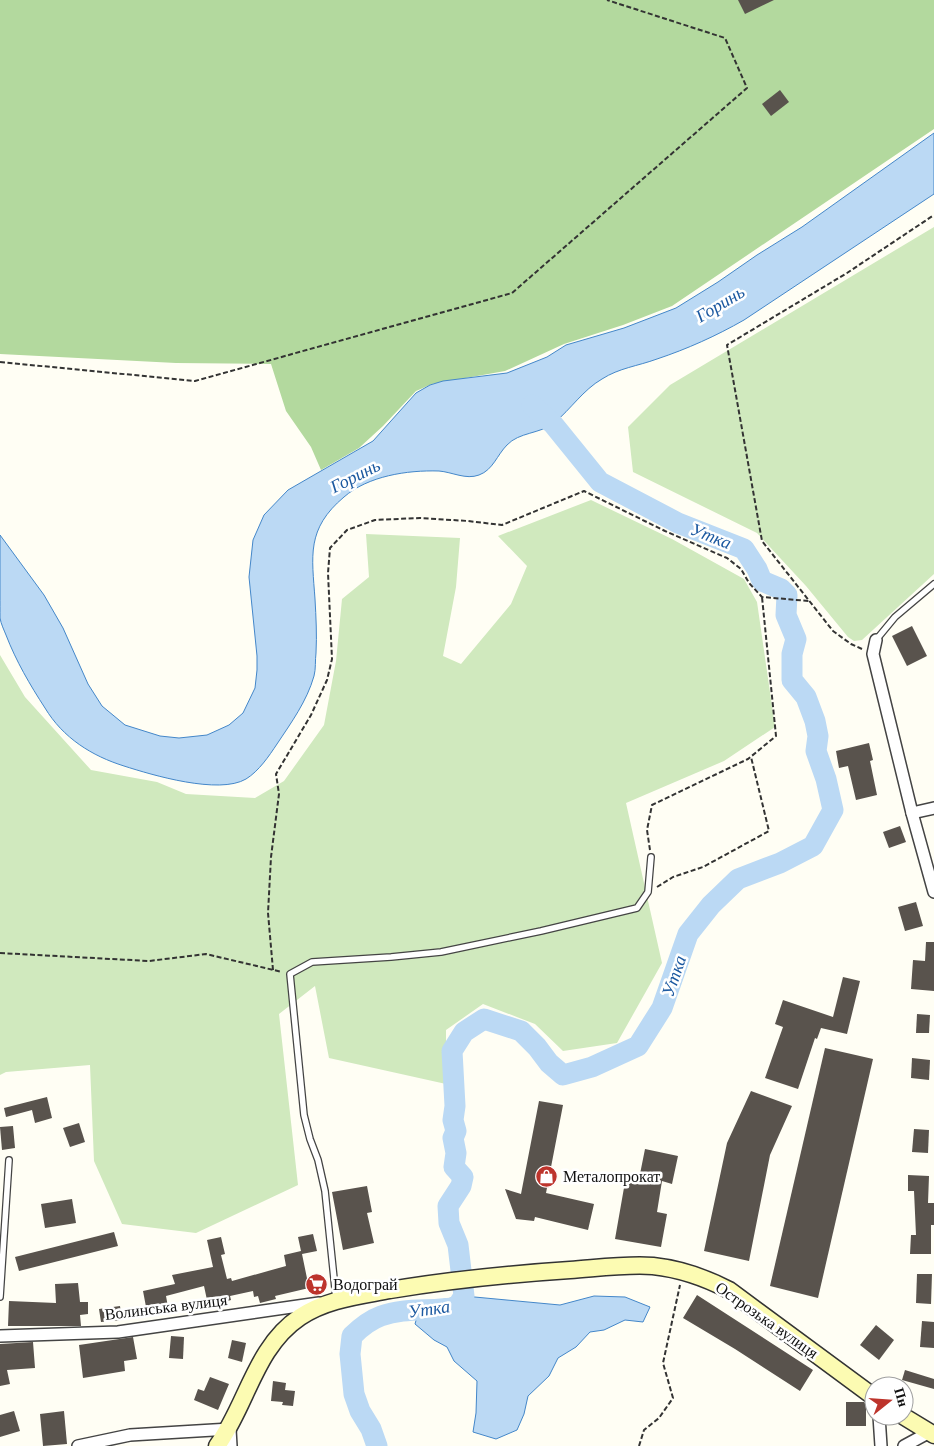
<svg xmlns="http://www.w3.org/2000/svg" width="934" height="1446" font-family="'Times New Roman',serif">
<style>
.green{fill:#d0e9be}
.forest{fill:#b3d99e}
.water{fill:#bbd9f4;stroke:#4487c9}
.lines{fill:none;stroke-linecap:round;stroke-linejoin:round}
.river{stroke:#bbd9f4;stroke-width:21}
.building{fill:#59534d}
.lane-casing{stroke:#444;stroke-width:8}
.street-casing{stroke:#444;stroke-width:14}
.secondary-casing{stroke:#333;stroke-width:19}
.path{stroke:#333;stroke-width:2;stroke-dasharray:5 2.5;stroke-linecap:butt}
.lane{stroke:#fff;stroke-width:5.5}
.street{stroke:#fff;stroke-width:11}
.secondary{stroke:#fcfbb2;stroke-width:16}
.labels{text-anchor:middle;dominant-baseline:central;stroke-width:5;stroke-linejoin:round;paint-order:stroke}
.poi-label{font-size:16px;fill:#111;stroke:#fff;text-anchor:start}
.street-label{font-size:16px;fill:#111;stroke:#fff}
.water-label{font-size:18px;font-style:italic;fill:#1c59a0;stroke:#fff}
</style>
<rect width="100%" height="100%" fill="#fffef4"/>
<g class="green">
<path d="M934,227v347l-72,66 -8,1 -6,-4 -42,-51 -49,-53 -124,-61 -5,-45 42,-42z"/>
<path d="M591,500l81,39 72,40 13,23 18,125 -51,34 -98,42 36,160 -45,80 -54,8 -28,-27 -52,-20 -37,26v54l-117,-26 -14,-72 -36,28 19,171 -102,48 -74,-9 -28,-63 -4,-96 -84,7 -6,3v-420l25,42 66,73 66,12 29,12 69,4 29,-17 40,-56 12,-64 6,-62 27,-22 -3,-43 94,4 -4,49 -13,69 18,8 50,-60 16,-38 -29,-30z"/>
</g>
<path class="forest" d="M0,0h934v129l-262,177 -49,19 -59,19 -59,27 -73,13 -16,7 -33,35 -24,22 -38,22 -10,-23 -25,-36 -15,-47 -95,-1 -176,-9z"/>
<g class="water">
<path d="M934,133v61l-190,126c-28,16 -57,29 -87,39 -19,7 -38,9 -55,20 -19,11 -31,30 -48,44 -14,11 -35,9 -47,22 -10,10 -14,25 -28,30 -13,5 -27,-3 -40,-4 -32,-1 -71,5 -95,26 -38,32 -32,59 -29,102 1,18 2,36 1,54 -1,7 0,16 -2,23 -7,25 -23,47 -37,68 -8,12 -18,27 -31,35 -27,16 -94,-4 -122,-13 -32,-10 -61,-28 -79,-58 -15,-23 -29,-47 -39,-73 -2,-5 -5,-11 -6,-17 0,-7 0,-16 0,-23 0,-20 0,-40 0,-60l44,60 19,33 25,56 14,22 23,19 35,11 19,2 28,-3 22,-10 14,-12 12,-25 2,-18v-14l-8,-79 4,-37 11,-25 24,-25 85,-49 43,-48 14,-8 13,-4 64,-8 40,-16 19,-12 58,-17 52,-20 42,-26 39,-27 45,-28z"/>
<path d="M464,1296l96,9 34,-9 31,1 25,10 -7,15 -18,-2 -21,10 -14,2 -14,15 -18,11 -9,18 -21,20 -4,18 -7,16 -21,9 -23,-7 3,-19 1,-32 -23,-20 -7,-14 -13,-7 -19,-16 6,-21z"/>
</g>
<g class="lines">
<path class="river" d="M377,1446l-6,-17 -11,-18 -6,-17 -4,-40 2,-18c8,-8 18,-16 29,-20 24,-9 51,-4 76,-9l7,-11 -6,-51 -9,-22 -1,-17 13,-20 2,-9 -9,-10 2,-14 -3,-15 3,-7 -3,-11 2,-14 -3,-55 12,-19 20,-13 37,12 16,16 12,16 14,12 29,-8 46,-21 24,-38 26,-74 23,-29 27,-26 42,-16 33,-17 20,-36 -7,-31 -10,-28 2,-15 -3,-15 -9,-24 -14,-17v-26l4,-15 -10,-24 1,-20 -6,-6 -19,-8 -5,-12 -13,-20 -66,-26 -78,-41 -47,-58 -21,-19"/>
</g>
<g class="building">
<path d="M738,0h36l-29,14z"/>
<path d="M780,90l9,12 -18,14 -9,-12z"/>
<path d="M912,626l15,30 -20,10 -15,-30z"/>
<path d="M869,743l4,17 -3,1 7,34 -21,5 -8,-34 -9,2 -3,-17z"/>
<path d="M900,826l6,16 -17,6 -6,-16z"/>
<path d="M916,902l7,24 -18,5 -7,-24z"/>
<path d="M926,942h8v49l-23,-2 2,-29 12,1z"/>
<path d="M843,977l17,4 -13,53 -26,-6 -4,11 -2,-1 -17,51 -33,-11 18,-51 -8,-3 8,-24 50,17z"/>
<path d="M917,1014l13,1 -1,18h-13z"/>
<path d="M825,1048l48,11 -55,239 -48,-12z"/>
<path d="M912,1058l18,2 -1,20 -18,-2z"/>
<path d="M751,1091l41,15 -22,49 -21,106 -45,-10 23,-108z"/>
<path d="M47,1097l5,21 -17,5 -3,-13 -26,7 -2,-9z"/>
<path d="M539,1101l24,4 -17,88 48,11 -6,26 -53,-13 -1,4 -18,-2 -11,-30 16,5z"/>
<path d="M79,1123l6,19 -15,5 -7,-19z"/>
<path d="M13,1126l2,22 -13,2 -2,-23z"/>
<path d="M914,1129l15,1 -1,23 -16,-1z"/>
<path d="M645,1149l33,7 -6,28 -10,-3 -5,31 10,2 -6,33 -46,-8 10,-57 13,2z"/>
<path d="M908,1175l21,1 -1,27h6v22h-3v29h-21l1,-19h5l-2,-44h-6z"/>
<path d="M367,1186l5,26 -5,1 7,30 -31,7 -11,-58z"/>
<path d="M72,1199l4,24 -31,5 -4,-24z"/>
<path d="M114,1232l4,14 -99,25 -4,-14z"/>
<path d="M313,1234l4,17 -15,3 7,34 -34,8 1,3 -16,4 -2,-7 -4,1 -1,-6 -23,5 1,4 -10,3 -2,-6 -12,3 -3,-14 -38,10 2,11 -21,5 -4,-21 32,-7 -3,-9 41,-8 -6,-27 14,-3 4,17 -4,1 6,24 4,-1 1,3 54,-15 -2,-11 17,-4 -3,-14z"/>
<path d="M917,1274h15l-1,30 -15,-1z"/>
<path d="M78,1283l2,19h8v12l-8,1 1,11h-73l1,-25 47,2 -1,-19z"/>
<path d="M697,1295l116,75 -13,21 -65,-42 -52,-31z"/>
<path d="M120,1306l2,14 -21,2 -2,-13z"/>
<path d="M922,1321l12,1v26l-14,-1z"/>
<path d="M876,1325l18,15 -15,20 -19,-15z"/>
<path d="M171,1336l13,1 -1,22 -14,-1z"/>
<path d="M133,1337l4,22 -13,2 1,10 -42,7 -4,-33z"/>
<path d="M232,1340l14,3 -4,19 -14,-4z"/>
<path d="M33,1342l2,26 -28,2 3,14 -10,2v-42z"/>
<path d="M905,1370l29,9v10l-32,-9z"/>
<path d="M210,1377l19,7 -11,26 -24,-10 4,-11 6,2z"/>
<path d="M273,1381l13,2 -1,7 10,1 -2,15 -11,-1 1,-3 -12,-1z"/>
<path d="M846,1402h18l2,2v22h-20z"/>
<path d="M14,1411l6,20 -20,6v-22z"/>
<path d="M64,1411l3,33 -24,2 -3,-32z"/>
</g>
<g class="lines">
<defs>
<g id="lane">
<path d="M876,640l19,-23 39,-33"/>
<path d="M0,1297l9,-137"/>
<path d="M336,1298l-11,-107 -7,-31 -8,-21 -6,-24 -14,-141 22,-12 79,-5 50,-5 100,-21 96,-23 11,-16 3,-35"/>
</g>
<g id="street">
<path d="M876,640l-3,14 39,159 22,79"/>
<path d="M912,813l22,-5"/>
<path d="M0,1336l118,-4 201,-29"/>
<path d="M879,1416l2,30"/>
<path d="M78,1446l52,-11 100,-6 1,17"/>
<path d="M904,1446l24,-13"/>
</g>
<g id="secondary">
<path d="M903,1416l31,19"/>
<path d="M217,1446c30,-41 38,-99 83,-129 27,-18 59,-21 90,-27 60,-10 119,-16 180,-20 28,-2 56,-6 83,-4 28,3 51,11 76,24l145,107"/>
</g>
</defs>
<use href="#lane" class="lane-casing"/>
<use href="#street" class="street-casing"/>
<use href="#secondary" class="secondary-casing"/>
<g class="path">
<path d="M0,362l195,19 317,-88 235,-205 -22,-50 -118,-38"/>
<path d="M862,649l-11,-5 -18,-13 -71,-90 -35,-196 120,-72 87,-58"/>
<path d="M650,850l-3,-20 5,-25 96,-46 28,-23 -14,-139"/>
<path d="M657,887l16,-10 30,-10 66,-36 -18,-74"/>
<path d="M0,953l149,8 57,-7 76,18"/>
<path d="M273,970l-5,-57 3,-56 8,-63 -3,-20 35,-59 16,-35 5,-21 -4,-86 2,-25 17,-18 28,-10 45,-2 48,3 34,4 82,-34 81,40 62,27 14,11 8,14 13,14 47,4"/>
<path d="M639,1446l5,-16 15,-12 14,-20 -10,-35 17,-78"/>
</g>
<use href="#lane" class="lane"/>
<use href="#street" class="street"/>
<use href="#secondary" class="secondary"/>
</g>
<defs>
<symbol id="shop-disc" viewBox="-11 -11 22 22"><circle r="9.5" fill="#bd342c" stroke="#fff"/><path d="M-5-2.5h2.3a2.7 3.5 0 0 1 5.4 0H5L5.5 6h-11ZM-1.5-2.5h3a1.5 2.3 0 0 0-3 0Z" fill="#fff"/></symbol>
<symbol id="supermarket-disc" viewBox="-11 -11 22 22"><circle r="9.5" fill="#bd342c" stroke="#fff"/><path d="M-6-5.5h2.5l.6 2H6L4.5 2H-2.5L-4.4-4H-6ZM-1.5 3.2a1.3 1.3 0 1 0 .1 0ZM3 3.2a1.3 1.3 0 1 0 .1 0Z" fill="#fff"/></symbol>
</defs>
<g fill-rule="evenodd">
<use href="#shop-disc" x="534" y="1164" width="25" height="25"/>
<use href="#supermarket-disc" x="304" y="1272" width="25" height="25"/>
</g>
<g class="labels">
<g class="poi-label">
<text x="563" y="1176">Металопрокат</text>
<text x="333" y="1284">Водограй</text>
</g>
<g class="street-label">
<text transform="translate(166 1307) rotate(-7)">Волинська вулиця</text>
<text transform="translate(767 1320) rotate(35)">Острозька вулиця</text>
</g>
<g class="water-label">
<text transform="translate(720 304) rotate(-31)">Горинь</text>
<text transform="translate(355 476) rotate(-27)">Горинь</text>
<text transform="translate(711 536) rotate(22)">Утка</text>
<text transform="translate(674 976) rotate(-71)">Утка</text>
<text transform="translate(429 1309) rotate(-8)">Утка</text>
</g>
</g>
<g transform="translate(889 1401) rotate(73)"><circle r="24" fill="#ffffff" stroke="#a0a0a0"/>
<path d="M0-4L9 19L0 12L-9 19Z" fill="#bd342c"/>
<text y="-8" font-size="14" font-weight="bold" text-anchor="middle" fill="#111111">Пн</text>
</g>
</svg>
